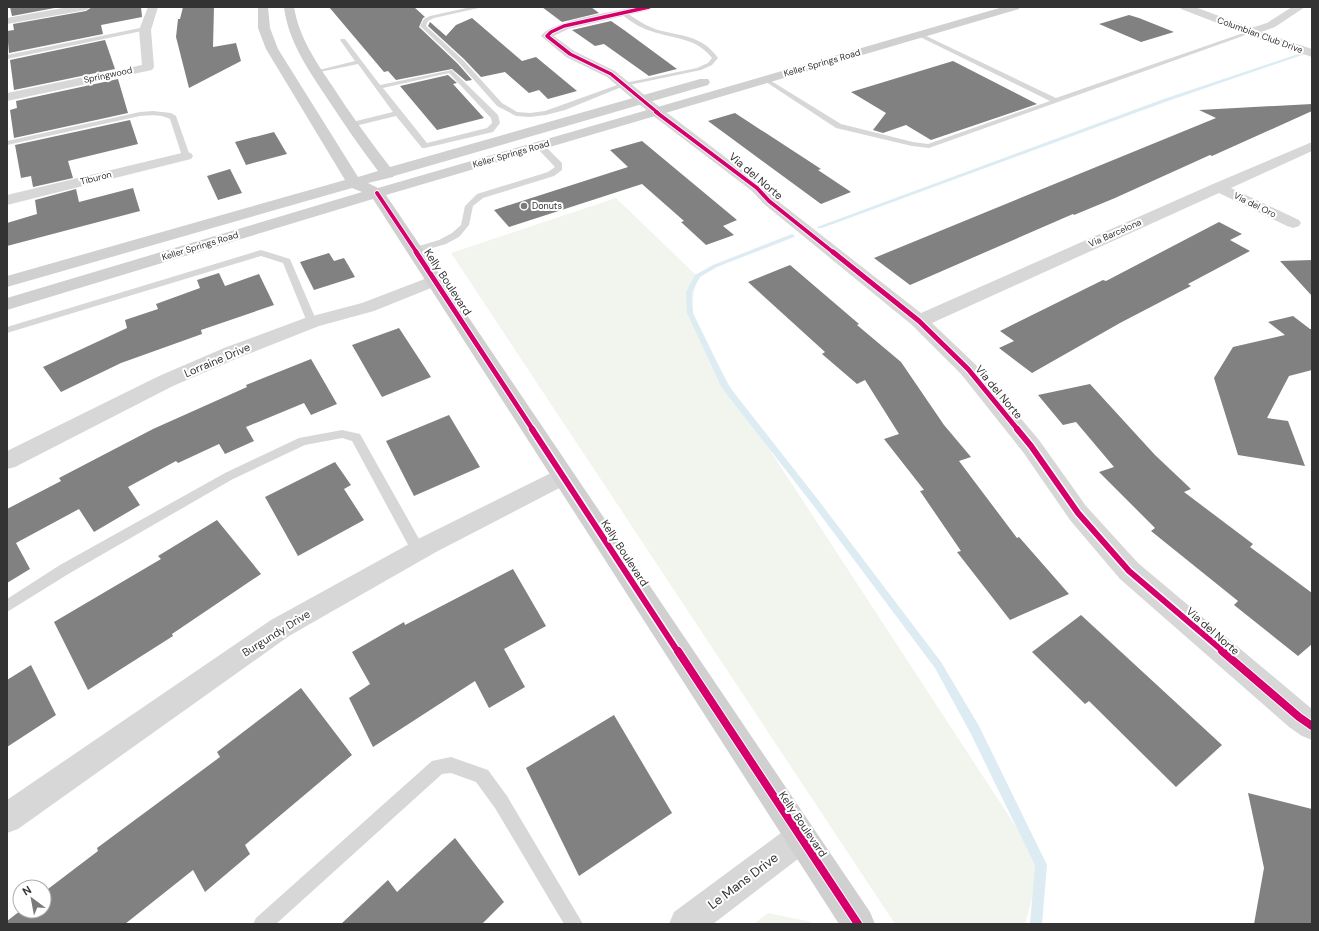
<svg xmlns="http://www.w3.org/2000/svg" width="1319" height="931" font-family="'DM Sans',sans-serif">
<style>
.green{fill:#f1f5ed}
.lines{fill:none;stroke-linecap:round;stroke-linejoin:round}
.stream{fill:#ddebf3;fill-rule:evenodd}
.building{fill:#818181}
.lane{fill:#d7d7d7;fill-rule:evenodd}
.street{fill:#d7d7d7;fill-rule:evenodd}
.secondary{fill:#d0d0d0;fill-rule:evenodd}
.cycleway-far4-casing{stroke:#fff;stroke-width:5}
.cycleway-far3-casing{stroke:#fff;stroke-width:5.5}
.cycleway-far2-casing{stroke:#fff;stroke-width:7}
.cycleway-far1-casing{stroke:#fff;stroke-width:9}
.cycleway-casing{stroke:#fff;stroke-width:10}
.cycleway-far4{stroke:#d6006c;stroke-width:3.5}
.cycleway-far3{stroke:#d6006c;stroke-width:4}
.cycleway-far2{stroke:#d6006c;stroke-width:5}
.cycleway-far1{stroke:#d6006c;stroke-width:6}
.cycleway{stroke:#d6006c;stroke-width:8}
.poi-dot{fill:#7a7a7a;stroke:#fff;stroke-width:1.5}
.labels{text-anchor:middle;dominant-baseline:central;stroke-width:4;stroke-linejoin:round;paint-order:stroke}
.far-street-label{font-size:9px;fill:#333;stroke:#fff}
.far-poi-label{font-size:9px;fill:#333;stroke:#fff;text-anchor:start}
.street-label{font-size:11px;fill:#333;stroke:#fff}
.near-street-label{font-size:13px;fill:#333;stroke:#fff}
</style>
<rect width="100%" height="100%" fill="#fff"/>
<g class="green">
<path d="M616,198l81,78 -7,37 51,93 300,459 -16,59h-130l-444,-671z"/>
<path d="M768,913l43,9 1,2h-58z"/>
</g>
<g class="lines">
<g class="stream">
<path d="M1301,53l4,1 -140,48 -343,126h-4l-1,-1 344,-127z"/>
<path d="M792,234l3,2 -1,1 -77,30 -17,10 -8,15 1,21 35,72 91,116 122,161 38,64 68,139 -5,59h-12l5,-59 -64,-131 -36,-66 -122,-163 -91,-117 -35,-75 -1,-21 9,-17 18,-10z"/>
</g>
</g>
<g class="building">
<path d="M10,7h50l-48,9z"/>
<path d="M92,7h49l1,10 -41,8 2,9 -94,19 -2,-22 7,-1 -1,-6 73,-13z"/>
<path d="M183,7h31l-1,40 23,-4 5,18 -52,27 -13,-51 2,-18h2z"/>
<path d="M329,7h85l11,10 -2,1 -4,9 39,37 14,16 -6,1 -14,-12 -56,11 -8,-9 -4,1z"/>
<path d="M542,7h49l8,6 -37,9z"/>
<path d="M1129,15l10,3 35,14 -33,10 -42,-18z"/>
<path d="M472,18l50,43 14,-4 41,34 -29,8 -9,-9 -10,3 -24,-21 -24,5 -17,-18 -36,-33 2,-4 16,14 10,-11z"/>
<path d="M611,21l13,9 53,39 -28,7 -45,-32 -9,2 -23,-16z"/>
<path d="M105,40l10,29 -101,21 -4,-30z"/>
<path d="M953,61l84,43 -106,36 -25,-15 -23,8 -10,-3 13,-17 -35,-21z"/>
<path d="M448,75l9,8 -4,1 31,34 -47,12 -37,-44z"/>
<path d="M118,79l10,34 -114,25 -4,-28 7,-2 -1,-7z"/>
<path d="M1312,104v7l-100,45 -2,-1 -95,43 -41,17 -1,-1 -163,71 -36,-27 342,-140 -17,-8z"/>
<path d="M735,113l86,56 -3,1 33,22 -30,12 -113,-83z"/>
<path d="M130,120l8,24 -70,17 5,17 -40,9 -2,-11 -10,2 -6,-33z"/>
<path d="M274,132l13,22 -41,11 -11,-23z"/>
<path d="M642,141l95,79 -14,6 11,9 -28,10 -25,-23 3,-1 -42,-37 -133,43 -15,-17 134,-43 -18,-17z"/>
<path d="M230,169l12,24 -24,7 -11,-24z"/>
<path d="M133,188l7,23 -133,35v-23l30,-9 -2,-14 41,-11 3,13z"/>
<path d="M1219,222l23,12 -12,6 20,11 -62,33 3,2 -71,37 -88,50 -33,-25 15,-7 -14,-10 103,-51 3,1z"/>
<path d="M329,253l5,8 10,-3 11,19 -41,13 -14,-28z"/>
<path d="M1312,260v36l-32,-35z"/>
<path d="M790,265l69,59 -2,1 44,37 43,63 27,32 -12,4 58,77 2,-1 50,57 -59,26 -53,-68 4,-1 -41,-60 4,-1 -40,-51 15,-5 -34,-54 -8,4 -35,-30 3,-2 -77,-70z"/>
<path d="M219,273l6,13 34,-12 15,31 -73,25 1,4 -81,29 -60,29 -18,-25 84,-39 -2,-8 33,-11 -2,-5 44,-16 -3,-8z"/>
<path d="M1293,316l17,13h2v41l-23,6 -22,42 21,3 17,45 -67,-11 -24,-77 19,-31 52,-12 -17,-13z"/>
<path d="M399,328l32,49 -49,20 -30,-52z"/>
<path d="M311,359l26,45 -26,11 -7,-12 -58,24 8,14 -29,13 -6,-10 -41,19 -2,-2 -48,26 12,18 -46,27 -15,-23 -63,34 14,26 -23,14v-74l54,-28 -2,-3 94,-49 94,-42 -1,-2z"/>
<path d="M1090,384l65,71 36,34 -7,3 69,52 -3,3 62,46v51l-14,12 -64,-51 4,-4 -87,-70 4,-3 -56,-56 15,-5 -38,-45 -13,3 -25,-30z"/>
<path d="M449,415l31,52 -66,29 -28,-55z"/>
<path d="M335,462l16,23 -7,4 20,31 -66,36 -33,-59z"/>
<path d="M217,520l44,54 -89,60 1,2 -85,54 -34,-68 107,-63 -3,-3z"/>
<path d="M513,569l33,57 -42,23 21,38 -36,21 -14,-27 -102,66 -24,-49 21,-14 -18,-32 52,-30 1,3z"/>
<path d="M1081,615l141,130 -46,42 -87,-86 -4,3 -53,-52z"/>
<path d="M31,665l25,50 -49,32v-67z"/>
<path d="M301,688l51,67 -107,90 5,9 -45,38 -12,-22 -68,54h-118v-3l13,-10h24v-19l54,-41 -1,-3 123,-91 -3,-5z"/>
<path d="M614,715l58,98 -93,63 -53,-108z"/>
<path d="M1248,793l64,16v115h-58l10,-56z"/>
<path d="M455,838l49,64 -22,22h-141l47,-44 9,12z"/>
</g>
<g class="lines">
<g class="lane">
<path d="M471,7h12l-49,11 -6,3 -2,5 37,34 39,43 15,9 13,1 15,-2 75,-27 77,-16 11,-5 4,-5c-16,-21 -39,-19 -61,-27 -11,-3 -21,-10 -30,-17v-2h4c10,6 19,13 30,17 26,8 46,5 63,29l-6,7 -11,5 -77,16 -59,24 -19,5 -16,2 -14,-1 -19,-10 -38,-43 -39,-37 4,-7 6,-3z"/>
<path d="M145,27l3,2 -1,1 -140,29v-4z"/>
<path d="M1249,31l5,1 -325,116 -17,-2 -76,-18 -73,-48 5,-1 73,45 72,18 15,2 122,-43 -132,-65v-2h4l134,64z"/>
<path d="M341,39h4l35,46 72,-15 46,45 2,8 -7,9 -68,16h-3l-26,-32 -45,11h-3v-4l45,-11 -35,-48 -43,9v-2l40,-10 -15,-21zM449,73l42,45 1,5 -5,5 -60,15 -44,-55z"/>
<path d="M153,111l18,2 5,3 14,40 -1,2h-6l-1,-2 -12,-37c-9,-5 -20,-4 -30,-3l-133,29v-4l133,-29z"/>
<path d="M537,144h6l19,19v7l-8,6 -71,22 -10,8 -4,19 -10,12 -13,7 -31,9 -3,-1 -2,-2 2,-2 27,-8 13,-7 9,-8 4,-19 12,-12 71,-22 7,-5 -18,-19z"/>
<path d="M261,250l29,9 27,63 -1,2 -4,1 -5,-3 -24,-59 -22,-7 -254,77v-6z"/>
<path d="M342,430l18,4 63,112 2,4 -2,4 -5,2 -5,-2 -61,-113 -10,-3 -37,7 -72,34 -163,94 -63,39v-13l53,-34 165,-92 74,-35z"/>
<path d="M451,757l37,13 19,26 76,128h-19l-69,-116 -19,-26 -25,-9 -9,1 -166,150h-23l3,-6 176,-157z"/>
</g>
<g class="street">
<path d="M68,7h23l-5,3 -79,14v-6z"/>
<path d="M148,7h10l-7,23 3,37 -2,3 -145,31v-8l135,-28 -3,-35z"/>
<path d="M634,7h20l-5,3 -81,19 -14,7 20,15 41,20 47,38 100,76 12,13 147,115 292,-129 99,-42v9l-81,37 68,32 2,3 -2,3 -6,2 -6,-2 -68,-33 -287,130 43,41 64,76 47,66 52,57 174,146v31l-10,-4 -13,-9 -169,-148 -50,-59 -47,-68 -62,-78 -49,-49 -148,-121 -12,-13 -100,-76 -45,-38 -41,-20 -25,-21c12,-16 72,-24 93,-29z"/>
<path d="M1180,7h15l56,21 16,-5 25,-16h13l-30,20 -14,5 51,17v8l-45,-15 -86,-33z"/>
<path d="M186,152l5,1 2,3 -2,3 -184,46v-10z"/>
<path d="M435,275l6,1 3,4 -3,4 -67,27 -55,15 -81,32 -65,28 -158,81 -8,2v-18l152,-75 65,-28 81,-30 57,-15z"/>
<path d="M563,467l8,3 3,6 -3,6 -135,70 -147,84 -271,193 -11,4v-33l264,-180 149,-82z"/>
<path d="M800,822l11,5 5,11 -5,11 -98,75h-44l5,-12 115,-85z"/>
</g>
<path class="secondary" d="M258,7h10l2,21 8,21 80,128 20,-6c-19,-25 -36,-50 -53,-76 -18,-27 -37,-55 -41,-88h10c5,30 22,55 39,80 18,28 37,54 57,80l310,-88h8l2,3 -2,3 -314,91 -1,1 -25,6 10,5 625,-181h17l-1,2 -633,186 484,717 5,12h-36l-466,-725 -366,111v-12l355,-106 -10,-4 -345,99v-11l338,-96 -79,-131 -8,-21z"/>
<defs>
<path id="cycleway-far4" d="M649,7l-85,19 -13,6 -4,4 23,18 41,20 47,39"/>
<g id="cycleway-far3">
<path d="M656,112l101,76 12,13 65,52"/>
<path d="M377,193l40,60"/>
</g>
<g id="cycleway-far2">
<path d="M416,252l117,178"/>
<path d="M833,252l86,69 49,48 50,61"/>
</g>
<g id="cycleway-far1">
<path d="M532,429l146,223"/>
<path d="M1017,429l14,17 47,67 51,58 95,81"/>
</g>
<g id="cycleway">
<path d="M678,651l180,273"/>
<path d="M1222,651l77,66 13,9"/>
</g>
</defs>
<use href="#cycleway-far4" class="cycleway-far4-casing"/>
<use href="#cycleway-far3" class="cycleway-far3-casing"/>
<use href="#cycleway-far2" class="cycleway-far2-casing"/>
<use href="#cycleway-far1" class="cycleway-far1-casing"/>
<use href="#cycleway" class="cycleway-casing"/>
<use href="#cycleway-far4" class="cycleway-far4"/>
<use href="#cycleway-far3" class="cycleway-far3"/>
<use href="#cycleway-far2" class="cycleway-far2"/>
<use href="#cycleway-far1" class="cycleway-far1"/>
<use href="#cycleway" class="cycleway"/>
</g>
<circle class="poi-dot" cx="524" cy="206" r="4"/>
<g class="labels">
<g class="far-street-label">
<text transform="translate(1260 35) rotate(20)">Columbian Club Drive</text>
<text transform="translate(822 63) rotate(-16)">Keller Springs Road</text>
<text transform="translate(108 75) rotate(-12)">Springwood</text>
<text transform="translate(511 154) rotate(-16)">Keller Springs Road</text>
<text transform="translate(96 178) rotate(-14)">Tiburon</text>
<text transform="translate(1255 205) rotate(26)">Via del Oro</text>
<text transform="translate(1115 233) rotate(-24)">Via Barcelona</text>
<text transform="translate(200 246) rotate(-17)">Keller Springs Road</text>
</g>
<g class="far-poi-label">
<text x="532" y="206">Donuts</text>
</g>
<g class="street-label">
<text transform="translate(756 176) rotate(40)">Via del Norte</text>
<text transform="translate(448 282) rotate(57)">Kelly Boulevard</text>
<text transform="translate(217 360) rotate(-23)">Lorraine Drive</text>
<text transform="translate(999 392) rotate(50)">Via del Norte</text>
<text transform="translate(625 553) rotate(57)">Kelly Boulevard</text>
<text transform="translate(1213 631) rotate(41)">Via del Norte</text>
<text transform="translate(276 633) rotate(-32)">Burgundy Drive</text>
<text transform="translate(803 824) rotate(56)">Kelly Boulevard</text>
</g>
<g class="near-street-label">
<text transform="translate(743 881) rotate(-37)">Le Mans Drive</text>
</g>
</g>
<rect width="1319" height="931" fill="none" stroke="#333333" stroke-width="16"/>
<g transform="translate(32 899) rotate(328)"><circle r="19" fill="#ffffff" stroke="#adadad"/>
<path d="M0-3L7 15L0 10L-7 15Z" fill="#7a7a7a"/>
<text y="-6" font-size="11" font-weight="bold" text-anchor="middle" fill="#333333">N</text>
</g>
</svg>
